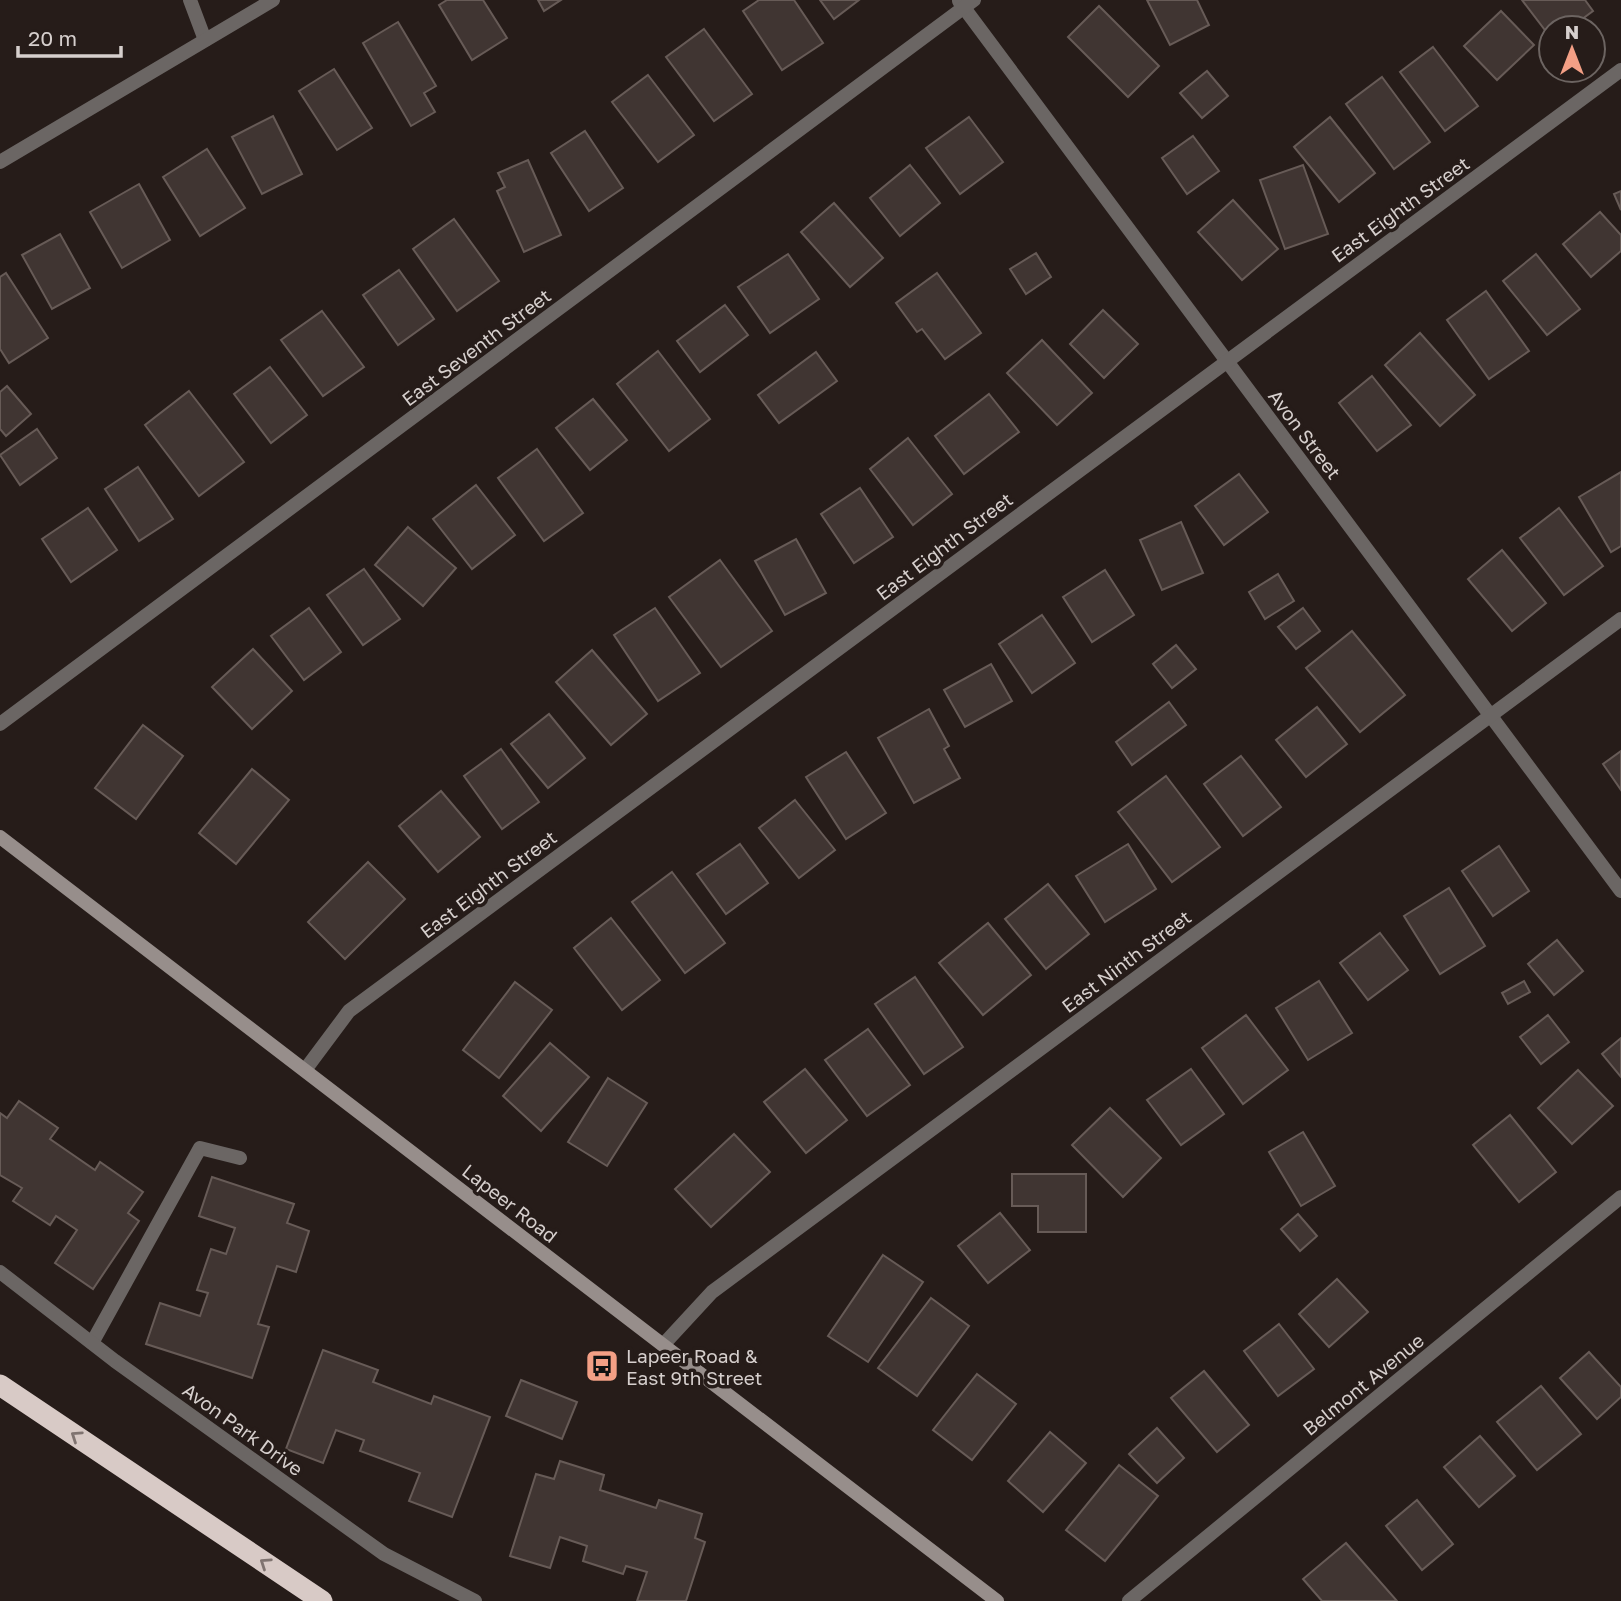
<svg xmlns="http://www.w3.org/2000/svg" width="1621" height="1601" font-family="'Golos Text',sans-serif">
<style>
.building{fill:#403532;stroke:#675b57;stroke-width:2}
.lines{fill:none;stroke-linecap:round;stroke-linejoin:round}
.lane{stroke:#6b6664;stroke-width:14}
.street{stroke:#6b6664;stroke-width:14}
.secondary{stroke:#978e8b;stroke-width:14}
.highway{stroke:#d8cac6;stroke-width:21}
.oneway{stroke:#7f7370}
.labels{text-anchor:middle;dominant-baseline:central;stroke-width:7;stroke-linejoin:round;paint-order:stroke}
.street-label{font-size:19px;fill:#d6cfcd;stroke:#261c19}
.poi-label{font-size:19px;fill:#d6cfcd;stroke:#261c19;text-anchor:start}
</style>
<rect width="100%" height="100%" fill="#261c19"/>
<g class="building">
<path d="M447,0h36l24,38 -35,22 -33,-55z"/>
<path d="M538,0h23l-17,11z"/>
<path d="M759,0h35l29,43 -41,27 -39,-59z"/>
<path d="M820,0h39l-25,19z"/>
<path d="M1147,0h50l12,25 -39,20z"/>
<path d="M1522,0h63l8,11 -23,17h-19v10z"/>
<path d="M1099,6l60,60 -31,31 -60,-60z"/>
<path d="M1501,11l33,34 -37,35 -33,-34z"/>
<path d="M398,22l38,64 -12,7 11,19 -24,14 -48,-83z"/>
<path d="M704,29l48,65 -38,27 -48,-64z"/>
<path d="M1433,47l45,59 -33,25 -45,-59z"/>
<path d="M334,69l38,59 -35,22 -38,-59z"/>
<path d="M1207,71l21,25 -26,22 -22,-25z"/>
<path d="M648,75l46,60 -36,27 -46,-60z"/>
<path d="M1382,77l48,65 -36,27 -48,-65z"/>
<path d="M273,116l29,58 -40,20 -30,-57z"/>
<path d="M969,117l34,45 -43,32 -34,-46z"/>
<path d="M1330,117l45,56 -36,29 -45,-55z"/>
<path d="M585,131l38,57 -34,23 -38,-58z"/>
<path d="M1193,136l26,35 -32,23 -25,-36z"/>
<path d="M207,149l38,59 -45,28 -37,-59z"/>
<path d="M528,160l33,75 -37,17 -27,-61 8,-4 -7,-14z"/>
<path d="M910,165l30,38 -40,33 -30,-38z"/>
<path d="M1303,165l25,69 -43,15 -25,-69z"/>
<path d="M139,184l31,56 -48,28 -32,-56z"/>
<path d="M1621,191v19l-7,-16z"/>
<path d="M1233,200l45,49 -36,31 -44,-48z"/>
<path d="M834,203l49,55 -33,29 -49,-55z"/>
<path d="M1600,212l21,23v16l-30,26 -28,-33z"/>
<path d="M454,219l45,62 -42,30 -44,-62z"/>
<path d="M60,234l30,54 -38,21 -30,-54z"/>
<path d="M1036,253l15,24 -25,17 -16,-25z"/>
<path d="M788,254l31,45 -49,34 -32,-46z"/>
<path d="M1536,254l44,55 -33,26 -44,-54z"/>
<path d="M399,270l35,49 -36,26 -35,-50z"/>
<path d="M6,273l42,65 -39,25 -9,-14v-72z"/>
<path d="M937,273l44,60 -36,26 -23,-30 -5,3 -21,-29z"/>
<path d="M1486,291l43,60 -40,28 -42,-59z"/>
<path d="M725,305l23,30 -48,37 -23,-31z"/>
<path d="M1103,310l35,34 -34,34 -34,-34z"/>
<path d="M322,311l42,56 -41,29 -42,-56z"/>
<path d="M1420,333l55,62 -35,31 -55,-61z"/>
<path d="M1042,340l50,53 -35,32 -50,-52z"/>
<path d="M658,351l52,68 -41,32 -52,-67z"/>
<path d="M816,352l21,29 -58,42 -21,-28z"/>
<path d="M270,367l37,48 -36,28 -37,-49z"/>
<path d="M1372,376l39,49 -34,26 -38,-48z"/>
<path d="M7,386l24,28 -25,22 -6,-7v-37z"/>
<path d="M189,391l55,71 -45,34 -54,-71z"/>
<path d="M989,394l30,38 -55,42 -29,-38z"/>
<path d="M593,399l34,41 -37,30 -34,-42z"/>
<path d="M37,429l20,29 -37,27 -20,-30z"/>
<path d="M908,438l44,56 -39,31 -43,-56z"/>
<path d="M537,449l46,64 -39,28 -46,-63z"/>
<path d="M138,467l35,52 -34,22 -34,-52z"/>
<path d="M1621,472v74l-10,6 -32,-55z"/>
<path d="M1239,474l29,38 -44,33 -29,-39z"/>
<path d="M476,485l39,50 -43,34 -39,-50z"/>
<path d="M860,488l33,49 -39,26 -33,-49z"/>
<path d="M88,508l29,42 -46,32 -29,-43z"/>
<path d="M1559,508l44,58 -39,29 -44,-57z"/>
<path d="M1181,522l22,51 -41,17 -22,-50z"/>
<path d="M408,527l48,41 -33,38 -48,-41z"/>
<path d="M796,539l30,54 -41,22 -30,-54z"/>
<path d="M1502,550l44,53 -34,28 -44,-52z"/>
<path d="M720,560l52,71 -51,36 -52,-70z"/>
<path d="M364,569l36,50 -37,26 -36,-50z"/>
<path d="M1105,570l29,45 -42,27 -29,-45z"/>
<path d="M1278,574l16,27 -29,18 -16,-27z"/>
<path d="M309,608l32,44 -37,28 -33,-44z"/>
<path d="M655,608l45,65 -42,28 -44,-66z"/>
<path d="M1303,608l17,23 -24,18 -18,-22z"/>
<path d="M1042,615l33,48 -43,30 -33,-49z"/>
<path d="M1352,631l53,64 -45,37 -54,-64z"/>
<path d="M1176,645l20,24 -24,19 -19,-24z"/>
<path d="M253,649l39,42 -40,38 -40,-42z"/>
<path d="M592,650l55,64 -36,31 -55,-63z"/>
<path d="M991,664l21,37 -47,26 -21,-37z"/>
<path d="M1169,702l17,23 -54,40 -16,-23z"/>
<path d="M1317,707l30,37 -41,33 -30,-37z"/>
<path d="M929,709l20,37 -5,3 16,29 -46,25 -36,-65z"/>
<path d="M549,714l36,44 -37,30 -37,-44z"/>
<path d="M143,725l40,31 -47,63 -41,-31z"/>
<path d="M501,749l38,53 -37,27 -38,-53z"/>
<path d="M1621,751v39l-18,-26z"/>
<path d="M846,752l40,61 -40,26 -40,-62z"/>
<path d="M1241,756l40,51 -38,29 -39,-52z"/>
<path d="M252,769l37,31 -53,64 -37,-31z"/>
<path d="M1166,776l54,71 -48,35 -54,-70z"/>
<path d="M441,791l39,46 -42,35 -39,-46z"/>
<path d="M795,800l40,50 -36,28 -40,-50z"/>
<path d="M740,844l28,39 -42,31 -29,-40z"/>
<path d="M1128,844l28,45 -51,33 -29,-46z"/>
<path d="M1499,846l30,45 -36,25 -31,-45z"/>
<path d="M368,862l37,37 -60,60 -37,-37z"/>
<path d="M672,872l53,71 -40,30 -53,-71z"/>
<path d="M1048,884l41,50 -43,35 -41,-50z"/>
<path d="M1449,888l36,58 -45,28 -36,-58z"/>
<path d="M611,918l49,62 -38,30 -48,-62z"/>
<path d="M988,923l43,52 -48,40 -44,-52z"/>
<path d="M1380,933l28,37 -40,30 -28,-37z"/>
<path d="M1557,940l26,31 -29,24 -26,-31z"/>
<path d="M915,977l48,70 -39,27 -49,-70z"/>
<path d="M1319,981l33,52 -44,27 -32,-52z"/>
<path d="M1524,981l6,11 -22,12 -6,-11z"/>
<path d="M515,982l37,28 -53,68 -36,-28z"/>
<path d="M1246,1015l42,55 -45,34 -41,-56z"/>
<path d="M1548,1015l21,27 -28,22 -21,-27z"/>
<path d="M868,1029l42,56 -43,31 -42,-56z"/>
<path d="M1621,1038v39l-19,-23z"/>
<path d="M550,1043l39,34 -48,54 -38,-35z"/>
<path d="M805,1069l42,51 -41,33 -42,-51z"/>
<path d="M1191,1069l33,45 -43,31 -34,-45z"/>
<path d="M1578,1070l35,36 -41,38 -34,-36z"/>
<path d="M608,1078l39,25 -40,63 -39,-24z"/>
<path d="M19,1101l39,27 -8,11 45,31 5,-8 43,30 -15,21 11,8 -46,68 -38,-26 22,-33 -21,-14 -6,9 -37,-24 9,-13 -22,-13v-62l7,5z"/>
<path d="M1110,1108l51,50 -38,39 -51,-52z"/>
<path d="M1510,1115l46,57 -37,30 -46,-57z"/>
<path d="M1303,1132l32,54 -34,20 -32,-54z"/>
<path d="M734,1134l36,38 -59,55 -36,-38z"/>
<path d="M1012,1174h74v58h-48v-26h-26z"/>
<path d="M212,1177l82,27 -7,19 22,8 -13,41 -19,-6 -19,58 11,3 -17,51 -106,-34 14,-41 40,13 8,-23 -11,-3 14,-41 15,5 9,-26 -36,-12z"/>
<path d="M1000,1213l30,37 -42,33 -30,-37z"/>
<path d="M1298,1214l19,22 -17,15 -19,-22z"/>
<path d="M883,1255l40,27 -55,80 -40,-26z"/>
<path d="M1337,1279l31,33 -39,35 -30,-33z"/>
<path d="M931,1298l38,28 -52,70 -39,-28z"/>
<path d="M1279,1324l35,45 -36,27 -34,-45z"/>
<path d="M323,1350l55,20 -5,12 58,22 3,-8 56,21 -38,100 -43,-16 11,-28 -60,-22 4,-11 -28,-10 -13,33 -37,-14z"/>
<path d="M1589,1352l32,35v10l-24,22 -37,-41z"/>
<path d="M1204,1371l45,54 -32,27 -46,-54z"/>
<path d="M977,1374l39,30 -44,56 -39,-30z"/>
<path d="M521,1380l56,22 -15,37 -56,-23z"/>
<path d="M1541,1386l40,48 -44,36 -40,-48z"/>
<path d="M1157,1428l27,30 -27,25 -28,-29z"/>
<path d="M1050,1432l36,31 -43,49 -35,-31z"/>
<path d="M1480,1436l35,40 -36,31 -35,-40z"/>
<path d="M560,1461l44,14 -4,15 56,18 3,-8 43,14 -7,24 10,4 -19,59h-49l10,-29 -21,-6 -3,8 -40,-13 4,-15 -27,-9 -10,31 -40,-12 26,-82 18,5z"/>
<path d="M1119,1465l39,31 -53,65 -39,-31z"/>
<path d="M1417,1500l36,44 -31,26 -36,-44z"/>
<path d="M1346,1543l51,58h-75l-19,-22z"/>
</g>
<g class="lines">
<g class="lane">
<path d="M190,0l15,40"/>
<path d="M92,1343l108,-195 40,10"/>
</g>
<g class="street">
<path d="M959,1l662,890"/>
<path d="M0,162l273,-162"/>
<path d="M0,724l974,-724"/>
<path d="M305,1070l44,-59 1272,-941"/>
<path d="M0,1272l115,89 269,193 91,47"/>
<path d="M663,1345l49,-53 909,-673"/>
<path d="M1129,1601l492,-404"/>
</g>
<path class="secondary" d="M0,837l997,764"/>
<path class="highway" d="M0,1385l322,216"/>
</g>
<defs><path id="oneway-chevron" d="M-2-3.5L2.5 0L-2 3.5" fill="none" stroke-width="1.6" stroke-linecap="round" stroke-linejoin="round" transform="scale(1.75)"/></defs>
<g class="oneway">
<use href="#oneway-chevron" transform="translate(76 1436) rotate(-146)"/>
<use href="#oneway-chevron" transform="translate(265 1563) rotate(-146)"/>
</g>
<defs>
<symbol id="bus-square" viewBox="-11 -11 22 22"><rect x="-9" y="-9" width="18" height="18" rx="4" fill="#f39f85" stroke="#261c19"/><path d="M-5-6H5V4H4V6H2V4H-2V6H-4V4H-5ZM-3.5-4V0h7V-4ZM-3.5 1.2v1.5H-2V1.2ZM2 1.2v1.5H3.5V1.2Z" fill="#111"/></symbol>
</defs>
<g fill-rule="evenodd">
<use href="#bus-square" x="583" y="1347" width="38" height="38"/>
</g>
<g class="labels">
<g class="street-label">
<text transform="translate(1400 209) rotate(-36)">East Eighth Street</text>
<text transform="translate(476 347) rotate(-37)">East Seventh Street</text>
<text transform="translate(1305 434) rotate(53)">Avon Street</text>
<text transform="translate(944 546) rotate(-37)">East Eighth Street</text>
<text transform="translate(488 884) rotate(-37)">East Eighth Street</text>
<text transform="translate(1126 961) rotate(-37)">East Ninth Street</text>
<text transform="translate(510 1203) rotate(38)">Lapeer Road</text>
<text transform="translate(1363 1384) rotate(-39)">Belmont Avenue</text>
<text transform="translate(243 1429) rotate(36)">Avon Park Drive</text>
</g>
<g class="poi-label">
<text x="626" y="1355">Lapeer Road &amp;<tspan x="626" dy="22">East 9th Street</tspan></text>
</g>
</g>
<g transform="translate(1572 49)"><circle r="33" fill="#261c19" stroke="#6c6461" stroke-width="2"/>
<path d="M0-5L12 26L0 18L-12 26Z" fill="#f39f85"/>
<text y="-10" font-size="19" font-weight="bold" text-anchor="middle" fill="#d6cfcd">N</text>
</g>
<path d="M18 46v10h103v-10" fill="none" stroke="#d6cfcd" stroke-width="3.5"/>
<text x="28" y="46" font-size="21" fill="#d6cfcd" stroke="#261c19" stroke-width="5" paint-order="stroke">20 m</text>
</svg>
